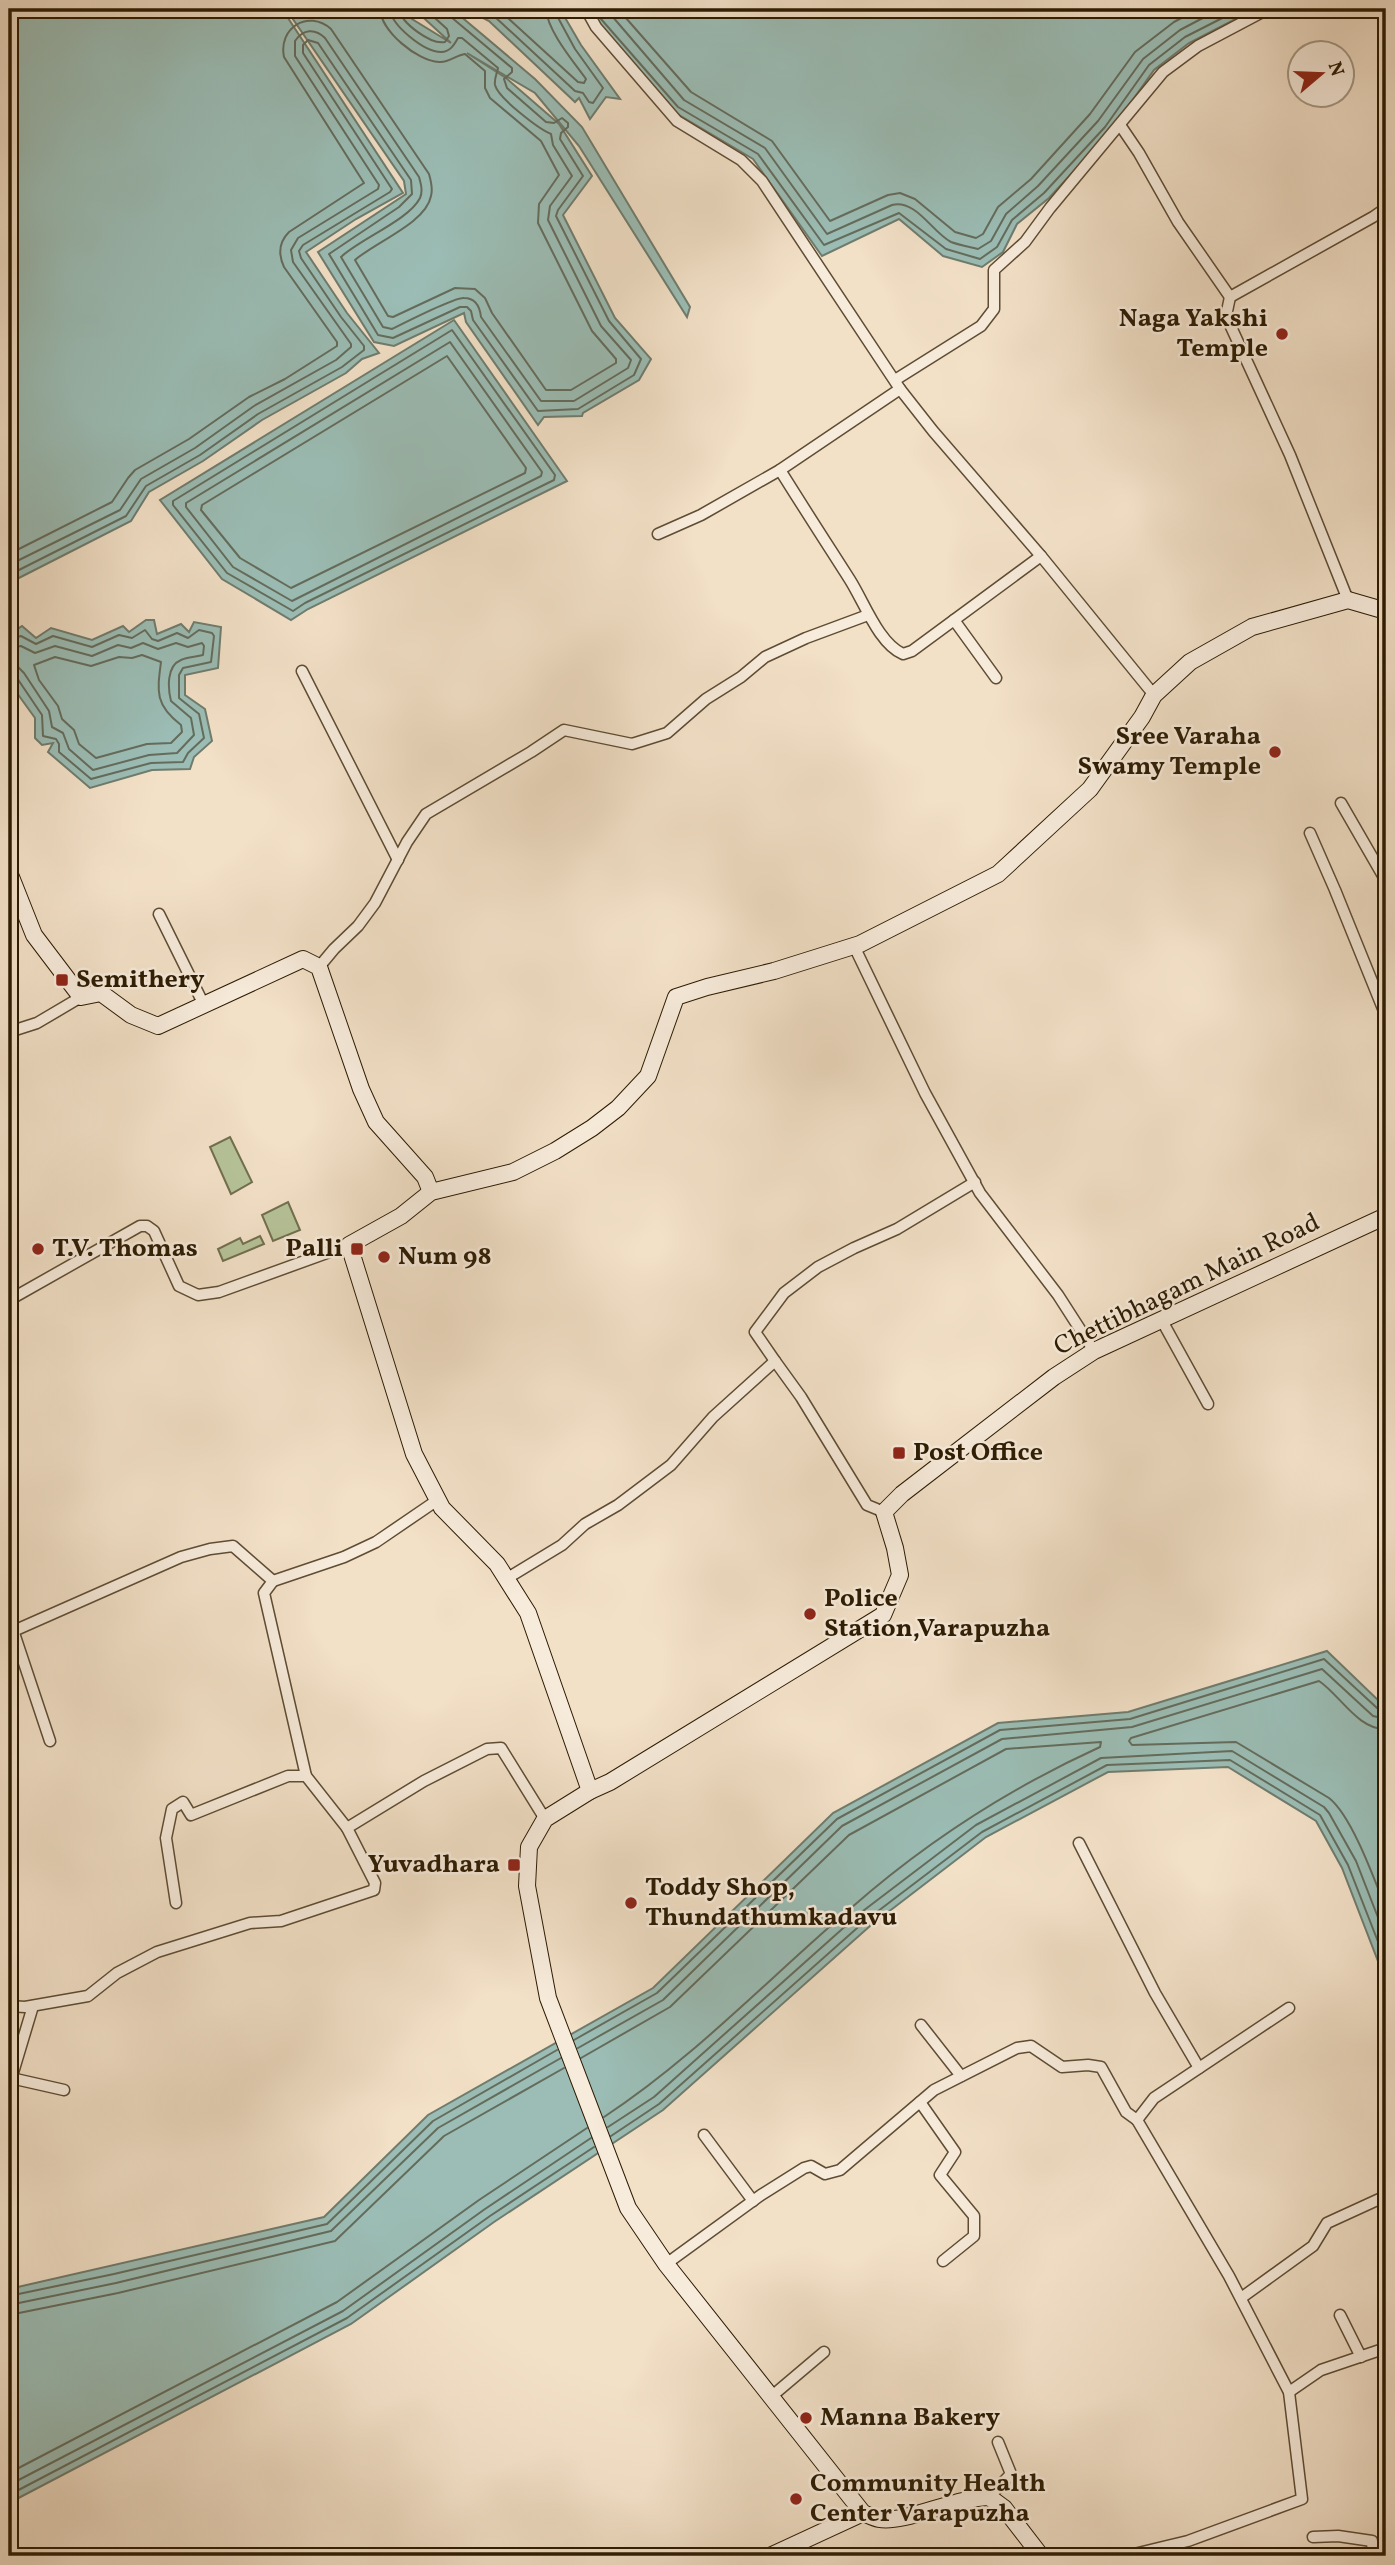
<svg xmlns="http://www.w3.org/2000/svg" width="1395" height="2565" font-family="Vollkorn,serif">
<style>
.green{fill:#b6c399;stroke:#716f4e;stroke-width:2}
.water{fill:#9bbdb5;stroke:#6f7c6d;stroke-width:2}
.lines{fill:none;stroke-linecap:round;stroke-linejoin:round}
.shore{stroke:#646c5c;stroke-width:2}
.street-casing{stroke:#5e4c33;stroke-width:13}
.secondary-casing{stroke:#2c1b02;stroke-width:18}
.street{stroke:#f7ebdb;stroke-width:10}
.secondary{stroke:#f7ebdb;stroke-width:16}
.poi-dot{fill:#8f2418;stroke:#f7ebdb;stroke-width:2.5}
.labels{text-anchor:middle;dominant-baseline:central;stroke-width:5;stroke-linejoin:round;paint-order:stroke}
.poi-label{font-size:26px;font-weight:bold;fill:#2c1b02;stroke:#f7ebdb;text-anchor:start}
.street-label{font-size:26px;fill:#2c1b02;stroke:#f7ebdb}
</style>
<rect width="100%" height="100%" fill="#f2e0c7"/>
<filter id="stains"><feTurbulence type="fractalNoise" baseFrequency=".00286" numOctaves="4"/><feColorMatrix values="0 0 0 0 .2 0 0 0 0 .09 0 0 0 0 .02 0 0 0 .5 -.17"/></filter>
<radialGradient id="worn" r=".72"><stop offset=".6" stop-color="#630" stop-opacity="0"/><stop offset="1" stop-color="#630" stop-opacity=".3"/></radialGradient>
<g class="green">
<path d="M230,1137l22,45 -21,12 -21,-47z"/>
<path d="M288,1202l12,28 -27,11 -11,-26z"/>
<path d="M260,1236l4,8 -41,17 -5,-12 22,-11 3,6z"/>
</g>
<g class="water">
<path d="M9,9h273l121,184 -47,26 -50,33 41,61 32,40 -17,6 -16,14 -84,47 -59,41 -54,31 -18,29 -122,62z"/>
<path d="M286,9h118l8,10 39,24 -37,-34h38l83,70 47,48 108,180 -3,10 -108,-171 -44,-53 -68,-40 39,25 53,46 33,52 -29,39 52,103 36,41 -12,21 -56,33 -1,3 -38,1 -6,8 -72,-103 -2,-9 -70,33 -20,-4 -56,-90 88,-58 -2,-13z"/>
<path d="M466,9h94l21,36 39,54 -14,-2 -16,22 -11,-21 -4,4 -86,-81z"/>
<path d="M588,9h667l-66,34 -35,27 -44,62 -61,66 -32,26 -14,28 -21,15 -39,-11 -44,-37 -77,37 -69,-97 -79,-47 -80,-90z"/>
<path d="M454,320l113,161 -259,128 -17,11 -69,-41 -62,-79z"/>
<path d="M146,620h8l3,14 24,-10 8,8 5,-10 27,5 -3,41 -33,7v20l20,14 7,32 -18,16 -4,12 -38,1 -62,18 -42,-36 5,-9 -11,2 -7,-7v-20l-18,-25 -8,-18v-47l1,6 12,-8 14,12 15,-10 41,12 31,-14 6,6z"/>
<path d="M1327,1651l55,53 4,-3v281l-44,-114 -26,-47 -88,-54 -120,5 -122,65 -116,89 -207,184 -169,112 -143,102 -342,179v-214l315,-72 104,-102 225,-127 180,-175 165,-90 130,-11z"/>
</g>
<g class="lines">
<g class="shore">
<path d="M399,9c2,14 32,36 46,33l4,-6 -2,-7 -22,-20"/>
<path d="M481,9l13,7 81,75 8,2 6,9 4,1 10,-15 -28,-39 -19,-35 -1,-5"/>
<path d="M498,9l80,73 6,1 2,-4c-13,-18 -39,-49 -40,-70"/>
<path d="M596,9l5,10 77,88 80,47 66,91 75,-32 47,36 34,10 17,-12 15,-27 32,-27 61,-66 44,-62 36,-28 55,-28"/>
<path d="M606,9l78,91 81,48 62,86 65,-29c24,-6 40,27 59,37 8,3 19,5 27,7l13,-8 15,-27 32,-28 60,-65 45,-62 37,-29 40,-21"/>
<path d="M618,9l73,83 81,49 58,80 58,-26 12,-2 15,6 40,33 21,6 7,-4 15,-27 33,-28 59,-65 45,-62 39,-30 24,-13"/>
<path d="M452,330l103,145 -1,5 -249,123 -12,8 -66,-38 -54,-68v-4z"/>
<path d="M450,342l92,130 -1,4 -249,125 -59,-34 -47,-60v-4z"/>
<path d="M447,356l79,112 -1,5 -234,115 -51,-30 -39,-48 1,-5z"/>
<path d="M9,554l103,-52 16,-24 7,-8 54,-31 60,-42 36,-18 52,-33v-4l-53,-75c-6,-13 -5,-25 5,-35l75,-49 -80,-126c-6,-29 24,-48 47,-28l98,145c2,7 4,15 2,22 -5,27 -56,46 -76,64l33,56 5,1 62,-29 20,1 10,9 7,15 54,77h25l45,-27v-4l-24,-28 -54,-108 1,-19 20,-29 -18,-34 -51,-43 -5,-10v-17l-20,-17c-9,1 -16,9 -26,8 -22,-1 -58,-31 -59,-53"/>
<path d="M9,565l111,-55 21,-31 54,-31 59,-42 82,-46 15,-13v-3l-58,-82 -2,-12 7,-12 80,-49 1,-4 -84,-129v-15c8,-12 20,-13 30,-3l94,139c2,7 4,14 1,21 -11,22 -60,41 -79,59l42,70 9,2c12,-6 63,-32 72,-31 12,0 16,10 17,19l60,84h33l54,-33 3,-8 -30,-34 -53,-106 2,-14 22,-30 -19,-31 -2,-11c-12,-5 -53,-36 -56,-49 -1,-6 2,-12 3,-17l-36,-30h-4c-4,7 -8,14 -17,14 -17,0 -50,-27 -51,-43"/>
<path d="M9,575l117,-59 20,-30 54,-31 58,-41 84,-47 22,-17v-4l-23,-29 -40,-59 -2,-7 4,-6 87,-53 2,-3 -89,-136v-8l5,-5 10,3 93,137 1,14 -13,13 -70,47 49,81 15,3 67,-31h7l4,4 2,9 65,91 40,-2 56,-34 7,-16 -32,-38 -53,-105 2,-6 25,-34 -23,-37 1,-6 7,-6v-4l-6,-5 -8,5 -8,-1 -39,-34 -3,-9 8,-7v-4l-61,-51 -3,-8"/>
<path d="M9,639l12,-3 15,8 17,-8 39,11 27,-12 13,3 13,-8 7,9 6,2 19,-8 11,5 11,-8 13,3 2,3 -3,26 -28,6 -4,7v23l20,16 5,24 -16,15 -5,9 -32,1 -60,16 -32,-27v-8l-3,-5 -13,-3 -1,-21 -25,-37 -8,-3"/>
<path d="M9,648l12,-2 14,7 20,-7 37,10 26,-11 13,3 12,-5 15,6 18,-6 12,4 14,-4 2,3 -1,9c-7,2 -16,2 -22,5 -15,6 -13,29 -10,41l20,17 3,17 -17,18 -28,2 -56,15 -24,-21 -6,-16 -11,-6 -3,-16 -25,-38 -6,-6 -9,-1"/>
<path d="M142,655l19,7c-4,30 -6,43 20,63l1,7 -11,11 -24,1 -51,14 -17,-14 -5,-14 -12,-11 -4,-13 -19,-26 -5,-15 21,-8 36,9 28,-9 13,1z"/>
<path d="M1386,1729c-28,1 -46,-34 -67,-48l-188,57 -2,3 3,4 104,-3 93,56c23,18 46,83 57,111"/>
<path d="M574,2040l83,-47 180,-174 163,-89 130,-11 194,-60 53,49 9,2"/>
<path d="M578,2048l85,-48 179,-174 160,-87 130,-12 190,-58 51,47 13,3"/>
<path d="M581,2058l89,-51 179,-172 157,-86 95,-7 -1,5c-90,41 -175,96 -249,161 -82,70 -157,150 -247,209"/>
<path d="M608,2127l46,-30 205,-183 117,-89 125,-67 131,-7 92,56 5,6 27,48 30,77"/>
<path d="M611,2136l48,-32 206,-183 117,-89 125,-67 123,-5 90,55 28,50 38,97"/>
<path d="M9,2296l105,-22 213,-50 106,-103 124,-71"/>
<path d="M9,2305l107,-22 215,-52 107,-103 123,-70"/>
<path d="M9,2315l109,-22 217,-52 109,-105 120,-68"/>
<path d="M9,2473l328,-171 142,-102 108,-72"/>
<path d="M9,2485l334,-174 142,-102 106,-71"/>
<path d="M9,2495l338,-177 143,-102 104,-69"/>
</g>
<defs>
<g id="street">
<path d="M586,9l10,18 81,94 64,39 21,21 138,208 33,42 108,125 113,139"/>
<path d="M1120,125l19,28 39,69 52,75 143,-80 13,-9"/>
<path d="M1230,297l-4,19 64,139 58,145"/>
<path d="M895,380l86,-54 13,-17v-39l31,-28 25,-34 113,-136 35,-26 70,-37"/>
<path d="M780,470c23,37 47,74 70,110 14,22 29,64 53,74l9,-3 129,-95"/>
<path d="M658,534l43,-19 79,-45 120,-81"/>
<path d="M954,620l42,58"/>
<path d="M302,671l96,189"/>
<path d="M1341,803l45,78"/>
<path d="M1310,833l25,57 51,126"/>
<path d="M159,914l45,91"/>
<path d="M853,944l72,149 55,100 78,102 36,56"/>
<path d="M319,967l15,-18 24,-23 17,-23 32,-61 19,-28 105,-62 33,-22 68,14 35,-11 39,-34 35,-22 24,-20 41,-19 62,-23"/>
<path d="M9,1032l28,-9 44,-26"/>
<path d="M9,1295l2,4 129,-73h7l7,5 25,55 19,9 21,-3 130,-47"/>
<path d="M1161,1319l47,85"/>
<path d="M775,1361l-20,-29 29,-39 34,-26 36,-19 43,-19 78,-47"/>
<path d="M506,1579l56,-34 23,-21 33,-19 53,-40 42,-48 62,-56 26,36 66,108 17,7"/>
<path d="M273,1581l-9,12 42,183"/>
<path d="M13,1630l37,111"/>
<path d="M9,1633l172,-76 29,-8 23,-3 40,35 71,-24 32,-15 63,-43"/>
<path d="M1079,1843l76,150 44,75"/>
<path d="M176,1903l-10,-65 6,-29 11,-7 8,13 97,-39h18l41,52"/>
<path d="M9,2006l16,1 63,-11 29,-23 40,-21 93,-29 31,-2 93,-31 1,-7 -28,-55 77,-47 63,-32 14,-1 44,71"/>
<path d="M921,2025l40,51"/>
<path d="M11,2078l53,12"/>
<path d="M9,2086l24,-80"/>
<path d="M920,2102l35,50 -15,23 34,41v20l-31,25"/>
<path d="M704,2135l49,66"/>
<path d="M666,2264l95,-69 43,-27 7,-2 14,8 15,-4 94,-80 83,-42 14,-2 31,21 26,-2 13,2 25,45 11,8 17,-22 135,-90"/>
<path d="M1241,2298l72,-52 14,-23 59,-27"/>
<path d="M1340,2315l21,42"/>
<path d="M1289,2392l32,-22 65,-22"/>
<path d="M772,2396l52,-44"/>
<path d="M989,2497l22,-23 -13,-32"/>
<path d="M1313,2537l25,-1 34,5 1,15"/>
<path d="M1126,2556l62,-15 114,-42 -13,-107 -60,-116 -92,-156"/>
</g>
<g id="secondary">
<path d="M9,872l25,63 47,62 20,-4 30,22 27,11 145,-67 16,8 42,122 15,33 49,55 6,15"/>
<path d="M590,1791l-62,-178 -31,-49 -55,-56 -28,-54 -65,-209 52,-29 30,-24 82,-20 42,-21 37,-23 26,-20 30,-32 28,-79 31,-10 67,-16 86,-27 138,-70 92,-85 52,-72 12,-22 36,-33 62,-35 96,-27 38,11"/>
<path d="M770,2556l93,-43"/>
<path d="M1041,2556l-37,-48 -15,-11c-32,0 -85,27 -110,22 -5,-1 -11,-4 -16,-6l-197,-249 -38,-56 -80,-210 -21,-112 2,-39 16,-28 45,-28 20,-9 273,-167 17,-40 -5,-27 -11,-36 18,-18 152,-117 40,-26 292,-135"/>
</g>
</defs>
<use href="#street" class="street-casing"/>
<use href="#secondary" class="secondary-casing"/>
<use href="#street" class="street"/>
<use href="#secondary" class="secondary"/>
</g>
<g class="poi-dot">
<circle cx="1282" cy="334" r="7"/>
<circle cx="1275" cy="752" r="7"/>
<rect x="55" y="973" width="14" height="14" rx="3.5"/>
<circle cx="38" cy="1249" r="7"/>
<rect x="350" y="1242" width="14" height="14" rx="3.5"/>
<circle cx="384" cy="1257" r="7"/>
<rect x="892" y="1446" width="14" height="14" rx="3.5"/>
<circle cx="810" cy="1614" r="7"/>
<rect x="507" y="1858" width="14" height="14" rx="3.5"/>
<circle cx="631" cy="1903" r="7"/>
<circle cx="806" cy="2418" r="7"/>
<circle cx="796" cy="2499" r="7"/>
</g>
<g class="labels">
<g class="poi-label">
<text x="1268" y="319" text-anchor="end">Naga Yakshi<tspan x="1268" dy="30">Temple</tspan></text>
<text x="1261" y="737" text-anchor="end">Sree Varaha<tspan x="1261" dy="30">Swamy Temple</tspan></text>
<text x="76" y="980">Semithery</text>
<text x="52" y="1249">T.V. Thomas</text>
<text x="343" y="1249" text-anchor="end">Palli</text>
<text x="398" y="1257">Num 98</text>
<text x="913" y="1453">Post Office</text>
<text x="824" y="1599">Police<tspan x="824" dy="30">Station,Varapuzha</tspan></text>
<text x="500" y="1865" text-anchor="end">Yuvadhara</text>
<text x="645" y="1888">Toddy Shop,<tspan x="645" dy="30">Thundathumkadavu</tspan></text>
<text x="820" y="2418">Manna Bakery</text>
<text x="810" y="2484">Community Health<tspan x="810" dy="30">Center Varapuzha</tspan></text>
</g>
<g class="street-label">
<text transform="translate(1187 1285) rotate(-26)">Chettibhagam Main Road</text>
</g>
</g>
<rect width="1395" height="2565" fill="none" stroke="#f2e0c7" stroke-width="35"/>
<rect x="10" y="10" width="1374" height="2544" fill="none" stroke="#2c1b02" stroke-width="3.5"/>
<rect x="18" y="18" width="1360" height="2530" fill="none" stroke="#2c1b02" stroke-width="2"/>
<g transform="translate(1321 74) rotate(71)"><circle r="33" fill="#f7ebdb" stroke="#a69884" stroke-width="2"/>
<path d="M0-5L12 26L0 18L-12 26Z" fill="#8f2418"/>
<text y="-10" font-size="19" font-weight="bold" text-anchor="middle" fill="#2c1b02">N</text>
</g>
<rect width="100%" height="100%" filter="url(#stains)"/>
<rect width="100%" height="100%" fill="url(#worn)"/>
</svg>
